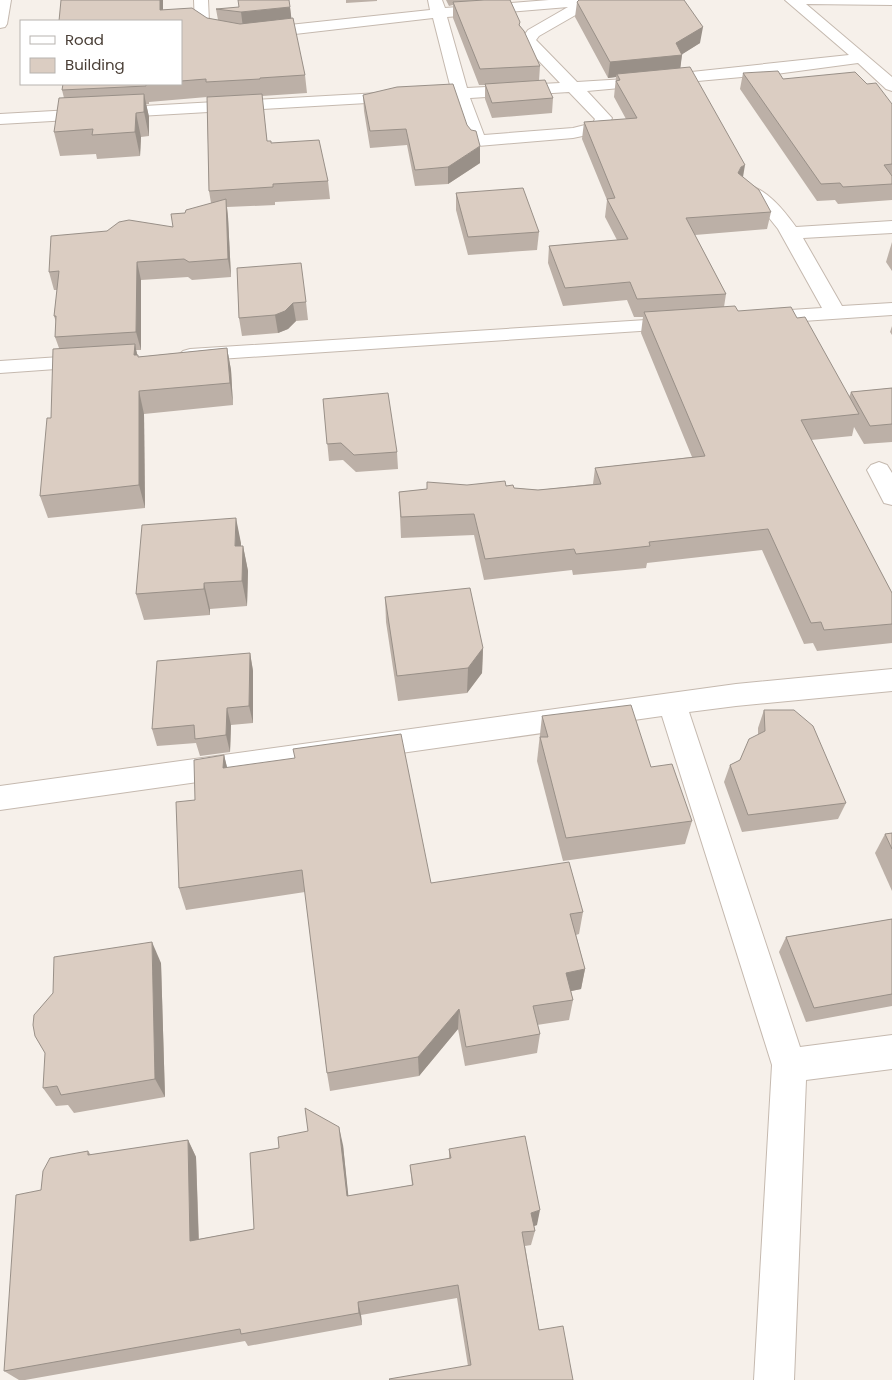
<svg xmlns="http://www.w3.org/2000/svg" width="892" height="1380" font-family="Poppins,sans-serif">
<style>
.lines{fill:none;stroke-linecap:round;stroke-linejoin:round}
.minor-casing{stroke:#c5b9af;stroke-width:2}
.minor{fill:#fff;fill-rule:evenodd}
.wall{fill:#bcb0a7}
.shaded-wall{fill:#999088}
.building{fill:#dbcdc2;stroke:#999088}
</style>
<rect width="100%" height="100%" fill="#f6f0ea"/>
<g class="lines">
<defs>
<g id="minor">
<path d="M0,0h11l-4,24 -2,3 -5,1z"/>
<path d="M194,0h14l1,22 10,5 24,3 187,-20 -2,-10h14l3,8 104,-8h45l1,2 -2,3 -54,31 -3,4 41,42 49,-3 223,-24 -64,-55h107v5l-86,-1 86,73v14l-6,-2 -28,-26 -82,11 -189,17 25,27 -6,13 -33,7 -95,8 -6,-1 -3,-4 -15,-43 -454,26v-10l451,-25 -18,-71 -190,22 -33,-6 -15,-10zM568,7l-40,23 -8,11 40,42 -93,5 -20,-71zM569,92l26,27 -2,4 -20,5 -89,7 -14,-37z"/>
<path d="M745,184c22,5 38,25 51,43l96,-6v12l-89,5 39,68 50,-3v12l-133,9 -7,-2 -3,-4 3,-4 7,-2 63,-4 -44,-79 -12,-15 -30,-25 3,-4z"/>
<path d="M678,318l7,2 3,4 -3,4 -495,33 -7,-2 -4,-4 4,-4 7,-2z"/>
<path d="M90,355l8,1 3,5 -3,5 -98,7v-12z"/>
<path d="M879,462l8,3 5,8v32l-8,-2 -17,-33 4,-5z"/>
<path d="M892,669v22l-156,15 -47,6 111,335 92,-12v34l-86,11 -12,300h-40l18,-315 -110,-349 -662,94v-24l736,-102z"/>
</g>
</defs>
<use href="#minor" class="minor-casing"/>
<use href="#minor" class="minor"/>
</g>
<g class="wall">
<path d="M346,0h31v1l-31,2z"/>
<path d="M446,0h64l10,26 20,40 -1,15 14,17 -1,15 -60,5 -7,-19v-14h-6l-26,-67v-13l-4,1z"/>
<path d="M577,2l123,41 -18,11 -2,14 63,109 28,35 -4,17 -72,6 31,59 -2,13 14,4 59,7 52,79 2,-5 41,-4v54l-28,2 -10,-17 -2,9 -41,4 81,153v50l-75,8 -4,-8 -9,1 -42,-94 -115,13 -1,5 -73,7 -1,-5 -88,10 -10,-45 -73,3 -2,-46 68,-7 39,1 8,2 24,2 55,-6 2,-16 97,-11 -51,-124 2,-16h-9l-7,-17 -64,6 -15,-43 1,-17 68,-6 -12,-23 2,-17 -25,-61 2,-17 42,-3 -12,-22 2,-20 -8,1 -33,-61z"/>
<path d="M290,7l1,12 14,56 2,18 -45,3 5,45 61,40 2,18 -55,3v3l-48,2 1,10 3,60 -39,3 -4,-3 -47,3v70h-5l2,7 89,-9 4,22 2,35 -89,9 1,94 -97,10 -8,-22 11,-78 8,-70 -4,-11 1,-15 -2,-6 3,-26h-3l-5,-18 124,-45 12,-14 26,-10 -2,-12 -2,-94 -58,5v2h-3l3,13v19l-8,1 -1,19 -43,3 -1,-5 -36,2 -6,-24 10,-34 -2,-8 1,-6h118v-63l-18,-11 55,10 -2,-11z"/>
<path d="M743,73l40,6 84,5 25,20v96l-54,4 -3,-4 -18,1 -77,-112z"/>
<path d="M363,95l117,68 -32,21 -33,2 -8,-41 -37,3 -6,-37z"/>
<path d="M456,193l83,39 -2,18 -69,5 -12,-45z"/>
<path d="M892,242v29l-6,-9z"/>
<path d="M237,268l69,34 2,18 -12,1 -8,8 -10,4 -36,3 -3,-18z"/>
<path d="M892,326v9l-2,-3z"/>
<path d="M323,399l74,53 1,17 -42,3 -13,-12 -14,1z"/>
<path d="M241,543v3h2l5,25 -1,35 -37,3v6l-66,5 -8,-26z"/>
<path d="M385,597l98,51 -1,25 -15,20 -69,8 -12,-79z"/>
<path d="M250,653l3,18v52l-22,2 -1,27 -30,4 -4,-13 -39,3 -5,-17z"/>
<path d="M764,710l82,93 -8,16 -96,13 -18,-50 6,-17 10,-5 18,-25v-7z"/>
<path d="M542,716l109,51 41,54 -7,23 -122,17 -26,-100z"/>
<path d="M224,755l3,13 204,115 152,29 -4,22 -3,1 9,34 -4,20 -10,2 2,9 -4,20 -32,5 3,9 -3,19 -72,13 -7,-37 -39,47 -89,15 -3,-18 -22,-181 -119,18 -7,-22 16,-88z"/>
<path d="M892,833v58l-17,-38 10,-19z"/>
<path d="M892,919v87l-86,16 -27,-70 7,-15z"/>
<path d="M161,963l4,134 -91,16 -6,-8 -12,1 -13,-18z"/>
<path d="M188,1140l8,17 3,82 55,-10 89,-84 5,51 64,-11 -2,-20 39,-6v-10l88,76 -3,1 1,5 -4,14 -6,1 14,84 34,50 -105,-14 -11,-68 -96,17 1,10 -114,21 -3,-5 -220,39h-6l-15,-9 37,-181 47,-39 3,4z"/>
</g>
<g class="shaded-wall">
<path d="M160,0h3v21l-3,-11z"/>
<path d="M290,7l2,16 -49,5 -2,-16z"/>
<path d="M703,27l-3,16 -19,12h1l-2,16 -63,3 -1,3 -8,1 2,-16z"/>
<path d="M144,94l5,23v19l-5,-24z"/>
<path d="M136,113l5,24 -1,19 -5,-24z"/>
<path d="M480,146v17l-32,21v-17z"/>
<path d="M745,165l-3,18 -4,-10 3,-6z"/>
<path d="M226,199l2,18 3,60 -3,-18z"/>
<path d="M137,262l4,18v70l-5,-18z"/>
<path d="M293,303l3,18 -8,8 -10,4 -3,-18z"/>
<path d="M135,344l3,15 -4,-4z"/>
<path d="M227,348l4,22 2,35 -3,-22z"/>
<path d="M139,391l5,23 1,94 -6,-23z"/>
<path d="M236,518l5,25 -1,29 -5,-26z"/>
<path d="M243,546l5,25 -1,35 -5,-25z"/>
<path d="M204,583l6,26v6l-6,-26z"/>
<path d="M483,648l-1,25 -15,20 1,-25z"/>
<path d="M250,653l3,18v52l-4,-17z"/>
<path d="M227,708l4,17 -1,27 -4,-17z"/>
<path d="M224,755l6,24 -7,-11z"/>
<path d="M152,942l9,21 4,134 -10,-18z"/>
<path d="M585,969l-4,20 -19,4 4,-20z"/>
<path d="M459,1009l-1,20 -39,47 -1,-19z"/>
<path d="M339,1127l4,18 7,66 -3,-15z"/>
<path d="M188,1140l8,17 3,98 -9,-14z"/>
<path d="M540,1210l-3,15 -9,3 3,-15z"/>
<path d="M358,1302l3,13 1,10 -3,-12z"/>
</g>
<g class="building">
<path d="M61,0h99v10l32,-2 15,10 33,6 53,-6 12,57 -45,3v1l-54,3v-3l-25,2v-60h-122z"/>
<path d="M238,0h51l1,7 -49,5 -25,-3 23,-2z"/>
<path d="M484,0h26l10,22 -1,3 5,6 16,35 -60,3 -27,-67z"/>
<path d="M579,0h105l19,27 -27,16 6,12 -72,7 -33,-60z"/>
<path d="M690,67l55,98 -4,2 -3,6 21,17 12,22 -85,6 40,76 -89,5 -7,-17 -65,6 -16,-42 79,-7 -21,-40 8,-1 -31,-76 53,-4 -21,-37 4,-1 -3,-6z"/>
<path d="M778,71l5,8 72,-7 12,12 9,-1 16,21v60l-8,1 8,11v8l-49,3 -3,-4 -19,1 -78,-111z"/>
<path d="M545,80l8,18 -61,5 -7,-19z"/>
<path d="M63,84h83v2l-84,4z"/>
<path d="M453,84l14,41 4,5 5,1 4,15 -32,21 -33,3 -9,-41 -36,2 -7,-36 34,-8z"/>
<path d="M144,94v18l-8,1 -1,19 -43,3 1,-6 -39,3 5,-34z"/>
<path d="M262,94l5,47h4v2l48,-3 9,41 -55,3v3l-64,4 -2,-94z"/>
<path d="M523,188l16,44 -71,5 -12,-44z"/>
<path d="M226,199l2,60 -39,3 -5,-3 -47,3 -1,70 -81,5 1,-21h-2l5,-45 -10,1 2,-36 56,-5 12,-9 10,-2 44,7 -2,-13 14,-1 1,-3z"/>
<path d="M301,263l5,39 -13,1 -8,8 -10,4 -36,3 -2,-50z"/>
<path d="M735,306l3,5 53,-4 6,11 8,-1 54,97 -58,6 91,173v31l-68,6 -3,-8 -10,1 -43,-94 -119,13 1,4 -74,8 -2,-5 -89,10 -11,-45 -73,3 -2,-25 28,-3v-7l40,3 38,-4 1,5 7,-1 1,3 24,2 63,-6 -6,-16 110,-12 -61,-144z"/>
<path d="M135,344l-1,11h4v2l89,-9 3,35 -91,8v94l-99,11 7,-78h4l2,-69z"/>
<path d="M892,388v36l-22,2 -19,-34z"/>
<path d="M388,393l9,59 -43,3 -13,-12 -14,1 -4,-45z"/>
<path d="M236,518l-1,28h8l-1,35 -38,2v6l-68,5 6,-69z"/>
<path d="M470,588l13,60 -15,20 -71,8 -12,-79z"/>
<path d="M250,653l-1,53 -22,2 -1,27 -31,4 -1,-14 -42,4 5,-68z"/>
<path d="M631,705l20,62 21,-3 20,57 -126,17 -26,-101h8l-6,-21z"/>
<path d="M764,710h30l19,16 33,77 -98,12 -18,-50 10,-5 9,-21 16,-8z"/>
<path d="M401,734l30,149 138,-21 14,50 -13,2 15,55 -19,4 7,27 -40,6 7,28 -74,13 -7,-38 -41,48 -91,16 -25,-203 -123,18 -3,-86 19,-2 -1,-40 30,-5 -1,13 72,-10 -2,-9z"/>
<path d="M892,833v16l-7,-15z"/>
<path d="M892,919v75l-78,14 -28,-71z"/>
<path d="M152,942l3,137 -94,16 -4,-9 -14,2 2,-35 -10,-17 -2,-11 1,-10 19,-22 1,-36z"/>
<path d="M305,1108l34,19 8,69 66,-11 -3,-20 41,-7 -2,-9 76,-13 15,74 -9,3 4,18 -13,1 17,98 24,-4 10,54h-183l-1,-1 82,-14 -13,-80 -100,17 1,11 -118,21 -1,-5 -236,42 12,-176 25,-5 2,-19 7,-13 38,-7v4l100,-15 2,101 64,-12 -4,-76 29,-5 -1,-11 30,-6z"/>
</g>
<rect x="20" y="20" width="162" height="65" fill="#ffffff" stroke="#b7b3af"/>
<rect x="30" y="36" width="25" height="8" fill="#ffffff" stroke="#b7b3af"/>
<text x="65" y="45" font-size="15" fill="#4b4038">Road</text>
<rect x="30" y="58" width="25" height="15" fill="#dbcdc2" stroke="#b7b3af"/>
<text x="65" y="70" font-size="15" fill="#4b4038">Building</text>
</svg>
